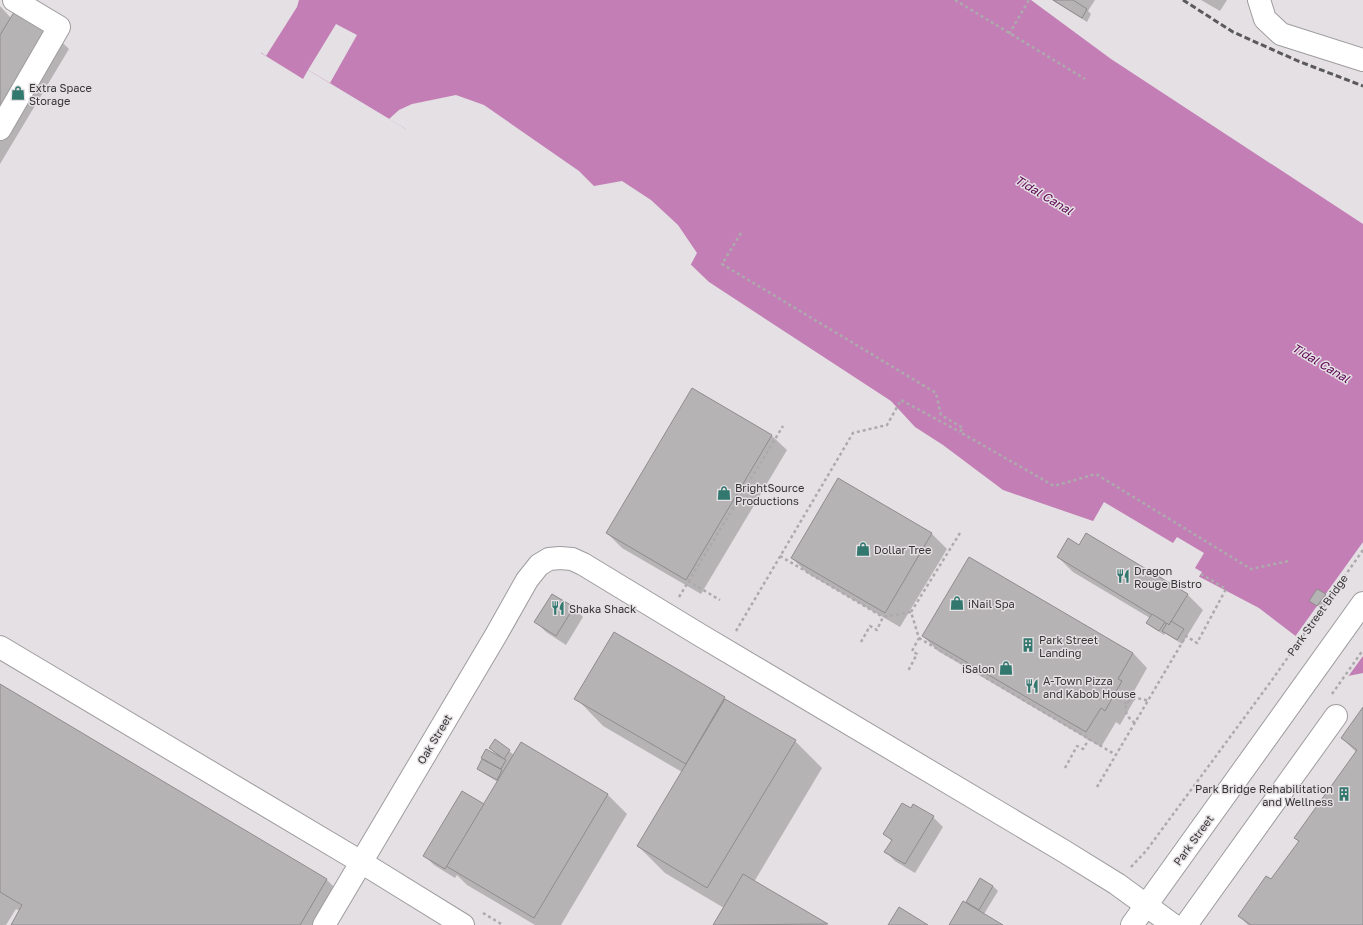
<svg xmlns="http://www.w3.org/2000/svg" width="1363" height="925" font-family="'Golos Text',sans-serif">
<style>
.water{fill:#c37eb6}
.pier{fill:#e4e0e3}
.shadow{fill:#0003}
.building{fill:#b6b3b5;stroke:#8f8c8e}
.lines{fill:none;stroke-linecap:round;stroke-linejoin:round}
.minor-casing{stroke:#9f9c9e;stroke-width:24}
.major-casing{stroke:#9f9c9e;stroke-width:24}
.path{stroke:#adaaad;stroke-width:2.5;stroke-dasharray:3 3;stroke-linecap:butt}
.minor{stroke:#fff;stroke-width:22}
.major{stroke:#fff;stroke-width:22}
.rail{stroke:#5b5a5b;stroke-width:3;stroke-dasharray:6 3;stroke-linecap:butt}
.labels{text-anchor:middle;dominant-baseline:central;stroke-width:3;stroke-linejoin:round;paint-order:stroke}
.poi-label{font-size:11px;fill:#363536;stroke:#e4e0e3;text-anchor:start}
.street-label{font-size:11px;fill:#363536;stroke:#e4e0e3}
.water-label{font-size:12px;font-style:italic;fill:#5c0553;stroke:#e4e0e3}
</style>
<rect width="100%" height="100%" fill="#e4e0e3"/>
<path class="water" d="M290,0h741l80,59 252,165v449l-15,3 -89,-68 -166,-87 -90,-31 -60,-45 -28,-18 -24,-26 -182,-119 -25,-24 -265,-148 -13,19 -98,-59 -5,9 -42,-26z"/>
<g class="pier">
<path d="M287,0h12l-2,7 -31,49 -7,-5z"/>
<path d="M336,24l21,11 -27,48 -22,-13z"/>
<path d="M456,95l28,10 95,66 15,15 28,-5 29,19 27,25 19,28 -7,13 -7,-6 -90,-43 -174,-104 -10,16h-3l-17,-10 10,-9 13,-6z"/>
<path d="M1104,502l69,41 4,-6 27,16 -9,15 7,4 -4,6 -106,-55z"/>
<path d="M1363,542v114l-16,22 -53,-40z"/>
</g>
<g class="shadow">
<path d="M1052,0h43l-7,11 3,3 -4,8z"/>
<path d="M1201,0h26l-7,11z"/>
<path d="M0,6l11,12 38,12 20,19 -69,115z"/>
<path d="M693,389l79,47 15,14 -86,144 -79,-46 -15,-15z"/>
<path d="M839,479l93,55 15,15 -47,78 -93,-54 -15,-15z"/>
<path d="M1086,534l102,61 15,15 -21,34 -17,-11 -1,2 -12,-8 -5,-4 3,-5 -77,-46 -15,-15 22,-10z"/>
<path d="M1325,595l5,5 -8,10 -11,-9z"/>
<path d="M573,607l10,10 -17,28 -20,-13 -10,-10z"/>
<path d="M923,636l210,17 14,15 -14,25 3,4 -16,28 -4,-3 -15,25 -163,-96z"/>
<path d="M0,685l327,195 19,19 -15,26h-319l8,-14 -4,-2 -10,16h-6z"/>
<path d="M576,698h148l71,43 27,27 -68,114 73,43h-113l10,-17 -59,-35 -27,-27 44,-74 -79,-46z"/>
<path d="M1363,709v216h-115l-9,-9 32,-36 28,-38 -3,-4 61,-85 -15,-15z"/>
<path d="M496,741l18,14 7,-12 87,52 19,19 -66,111h-26l-68,-40 -10,-10 -2,3 -21,-13 -10,-10 60,-50 14,-23 -15,-9 -5,-5 9,-17 12,7 1,-1 -10,-9z"/>
<path d="M911,809l22,8 10,10 -28,46 -20,-12 -10,-10 7,-10 -7,-7z"/>
<path d="M981,879l12,7 5,5 -14,23 17,11h-51l22,-19 -5,-4z"/>
</g>
<g class="building">
<path d="M1053,0h20l14,9 -5,9z"/>
<path d="M16,9l34,20 -50,83v-77z"/>
<path d="M692,388l80,47 -86,145 -80,-47z"/>
<path d="M838,478l94,55 -47,80 -94,-55z"/>
<path d="M1086,533l102,61 -19,31 -112,-68 11,-19 11,7z"/>
<path d="M969,557l164,96 -15,26 4,2 -17,30 -4,-3 -15,24 -164,-96z"/>
<path d="M1317,589l9,5 -9,12 -8,-5z"/>
<path d="M552,594l22,13 -18,29 -22,-14z"/>
<path d="M1152,614l13,8 -6,9 -13,-8z"/>
<path d="M1171,621l13,8 -7,11 -15,-9 5,-8 2,2z"/>
<path d="M614,632l111,65 -39,67 -112,-65z"/>
<path d="M0,684l327,195 -27,46h-289l11,-20 -22,-13z"/>
<path d="M725,699l71,41 -89,148 -70,-42z"/>
<path d="M1363,707v218h-112l-13,-9 28,-40 5,3 28,-38 -5,-3 63,-88 -16,-12z"/>
<path d="M495,739l15,11 -6,9 -15,-11z"/>
<path d="M521,742l87,52 -74,124 -88,-52z"/>
<path d="M486,749l20,11 -5,9 -20,-11z"/>
<path d="M482,759l20,11 -5,10 -20,-11z"/>
<path d="M462,791l22,13 -39,65 -22,-13z"/>
<path d="M902,803l9,5 2,-4 21,12 -29,48 -21,-12 8,-12 -9,-6z"/>
<path d="M743,874l85,50 -115,1z"/>
<path d="M980,878l13,8 -14,24 -13,-8z"/>
<path d="M963,901l40,24h-54z"/>
<path d="M899,907l29,18h-40z"/>
</g>
<g class="lines">
<defs>
<g id="minor">
<path d="M1259,0l6,19 16,15 82,26"/>
<path d="M0,129l59,-102 -45,-27"/>
<path d="M0,647l361,215 102,63"/>
<path d="M324,925l172,-290 31,-55 12,-15 10,-6 11,-1 12,1 11,5 117,71 362,215 55,34 56,41"/>
<path d="M1186,925l150,-209"/>
</g>
<path id="major" d="M1132,925l231,-322"/>
</defs>
<use href="#minor" class="minor-casing"/>
<use href="#major" class="major-casing"/>
<g class="path">
<path d="M955,0l130,79"/>
<path d="M1009,34l20,-34"/>
<path d="M741,233l-19,31 214,129 5,22 22,13 -3,4 94,54 42,-12 155,95 38,-8"/>
<path d="M780,556l103,61"/>
<path d="M688,581l32,19"/>
<path d="M679,597l104,-171"/>
<path d="M911,612l49,-79"/>
<path d="M736,631l117,-198 34,-8 14,-25 59,32"/>
<path d="M919,638l197,117"/>
<path d="M861,642l9,-16 7,4 6,-13 28,-5 8,26 -7,13 5,3 -9,17"/>
<path d="M1332,694l31,-44"/>
<path d="M1114,696l13,8"/>
<path d="M1135,723c-19,-13 -7,-31 13,-22"/>
<path d="M1065,768l12,-22 6,3 6,-10"/>
<path d="M1097,787l89,-151 11,7 29,-54 -25,-15"/>
<path d="M1131,867l15,-16 126,-171 91,-130"/>
<path d="M483,913l20,12"/>
</g>
<use href="#minor" class="minor"/>
<use href="#major" class="major"/>
<path class="rail" d="M1183,0l50,32 65,29 65,25"/>
</g>
<defs>
<symbol id="shop-bare" viewBox="-9 -9 18 18"><path d="M-5-2.5h2.3a2.7 3.5 0 0 1 5.4 0H5L5.5 6h-11ZM-1.5-2.5h3a1.5 2.3 0 0 0-3 0Z" fill="#32786f" stroke="#e4e0e3" stroke-width="2.5" paint-order="stroke"/></symbol>
<symbol id="restaurant-bare" viewBox="-9 -9 18 18"><path d="M-5-6h1v4h1v-4h1v4h1v-4h1v5L-1.5 .5V6h-2V.5L-5-1ZM5-6V6H3V1.5H1.5Q1.5-4 5-6Z" fill="#32786f" stroke="#e4e0e3" stroke-width="2.5" paint-order="stroke"/></symbol>
<symbol id="building-bare" viewBox="-9 -9 18 18"><path d="M-4-6H4V6H1V3H-1V6H-4ZM-2.5-4.3h1.7v1.8h-1.7ZM.8-4.3h1.7v1.8H.8ZM-2.5-1h1.7V.8h-1.7ZM.8-1h1.7V.8H.8Z" fill="#32786f" stroke="#e4e0e3" stroke-width="2.5" paint-order="stroke"/></symbol>
</defs>
<g fill-rule="evenodd">
<use href="#shop-bare" x="8" y="83" width="20" height="20"/>
<use href="#shop-bare" x="714" y="483" width="20" height="20"/>
<use href="#shop-bare" x="853" y="539" width="20" height="20"/>
<use href="#restaurant-bare" x="1113" y="566" width="20" height="20"/>
<use href="#shop-bare" x="947" y="593" width="20" height="20"/>
<use href="#restaurant-bare" x="548" y="598" width="20" height="20"/>
<use href="#building-bare" x="1018" y="635" width="20" height="20"/>
<use href="#shop-bare" x="996" y="658" width="20" height="20"/>
<use href="#restaurant-bare" x="1022" y="676" width="20" height="20"/>
<use href="#building-bare" x="1334" y="784" width="20" height="20"/>
</g>
<g class="labels">
<g class="poi-label">
<text x="29" y="87">Extra Space<tspan x="29" dy="13">Storage</tspan></text>
<text x="735" y="487">BrightSource<tspan x="735" dy="13">Productions</tspan></text>
<text x="874" y="549">Dollar Tree</text>
<text x="1134" y="570">Dragon<tspan x="1134" dy="13">Rouge Bistro</tspan></text>
<text x="968" y="603">iNail Spa</text>
<text x="569" y="608">Shaka Shack</text>
<text x="1039" y="639">Park Street<tspan x="1039" dy="13">Landing</tspan></text>
<text x="995" y="668" text-anchor="end">iSalon</text>
<text x="1043" y="680">A-Town Pizza<tspan x="1043" dy="13">and Kabob House</tspan></text>
<text x="1333" y="788" text-anchor="end">Park Bridge Rehabilitation<tspan x="1333" dy="13">and Wellness</tspan></text>
</g>
<g class="street-label">
<text transform="translate(1317 615) rotate(-55)">Park Street Bridge</text>
<text transform="translate(434 739) rotate(-59)">Oak Street</text>
<text transform="translate(1193 840) rotate(-54)">Park Street</text>
</g>
<g class="water-label">
<text transform="translate(1044 195) rotate(31)">Tidal Canal</text>
<text transform="translate(1321 363) rotate(31)">Tidal Canal</text>
</g>
</g>
</svg>
